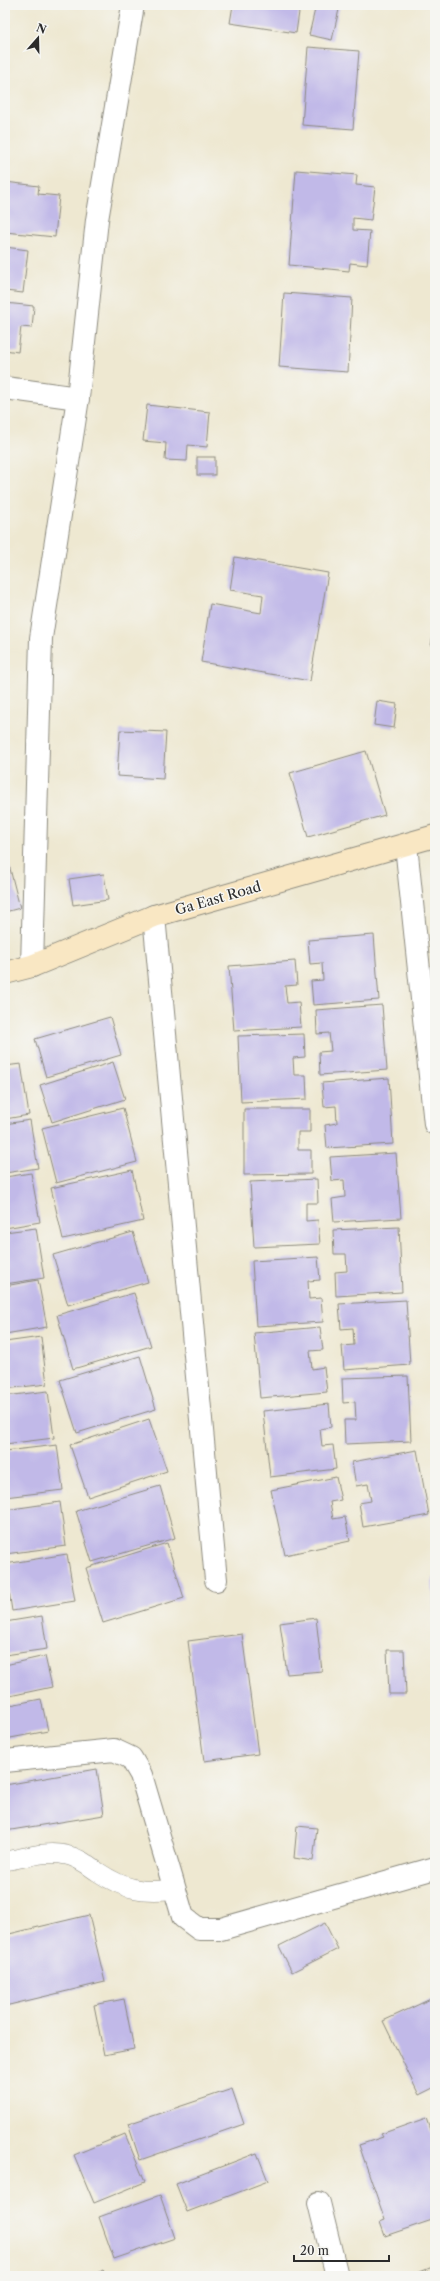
<svg xmlns="http://www.w3.org/2000/svg" width="440" height="2281" font-family="'Libre Caslon Text',serif">
<style>
.building{fill:#c1b9e8}
.lines{fill:none;stroke-linecap:round;stroke-linejoin:round}
.lane-casing{stroke:#8c8a7e;stroke-width:20}
.street-casing{stroke:#8c8a7e;stroke-width:24}
.secondary-casing{stroke:#8c8a7e;stroke-width:24}
.lane{stroke:#fff;stroke-width:19}
.street{stroke:#fff;stroke-width:22}
.secondary{stroke:#f9e7c3;stroke-width:22}
.labels{text-anchor:middle;dominant-baseline:central;stroke-width:3;stroke-linejoin:round;paint-order:stroke}
.street-label{font-size:14px;fill:#2b2b2b;stroke:#f6f6f2}
</style>
<rect width="100%" height="100%" fill="#f6f6f2"/>
<filter id="ink" filterUnits="userSpaceOnUse"><feTurbulence type="fractalNoise" baseFrequency=".025" numOctaves="2"/><feDisplacementMap in="SourceGraphic" scale="8" xChannelSelector="R" yChannelSelector="G"/><feConvolveMatrix kernelMatrix="1 2 1 2 8 2 1 2 1" color-interpolation-filters="sRGB"/></filter>
<filter id="wash" filterUnits="userSpaceOnUse"><feTurbulence type="fractalNoise" baseFrequency=".012" numOctaves="4" result="noise"/><feDisplacementMap in="SourceGraphic" scale="16" xChannelSelector="R" yChannelSelector="G"/><feGaussianBlur stdDeviation="0.9" result="paint"/><feColorMatrix in="noise" values="0 0 0 0 0 0 0 0 0 0 0 0 0 0 0 0 0 1.4 0 .05"/><feComposite in="paint" operator="in"/></filter>
<g filter="url(#wash)">
<rect width="100%" height="100%" fill="#eee8d1"/>
<g id="blocks">
<g class="building">
<path d="M233,5h67l-4,28 -66,-10z"/>
<path d="M316,5h24l-8,35 -23,-5z"/>
<path d="M308,47l51,4 -6,78 -51,-4z"/>
<path d="M296,170l61,5 -1,10 19,2 -4,33 -18,-2v12l17,1 -3,34 -17,-2 -1,8 -60,-6z"/>
<path d="M5,182l34,4 -1,8 21,2 -4,41 -50,-5z"/>
<path d="M5,247l23,3 -5,43 -18,-2z"/>
<path d="M284,293l68,5 -4,74 -69,-5z"/>
<path d="M5,303l29,3 -2,22 -11,-1 -3,25 -13,-2z"/>
<path d="M147,405l63,7 -3,35 -19,-2 -1,16 -22,-1 1,-17 -23,-2z"/>
<rect x="197" y="457" width="18" height="18"/>
<path d="M235,557l93,16 -18,108 -109,-19 9,-58 51,9 2,-18 -33,-5z"/>
<path d="M434,627h1v20l-4,-1z"/>
<path d="M377,701l20,3 -3,24 -20,-3z"/>
<path d="M120,730l46,2 -3,47 -46,-3z"/>
<path d="M366,751l19,64 -77,22 -18,-64z"/>
<path d="M6,853l14,55 -15,4v-58z"/>
<path d="M104,874l4,26 -35,5 -4,-26z"/>
<path d="M374,935l5,65 -66,5 -2,-24 12,-1 -1,-17 -12,1 -2,-24z"/>
<path d="M295,961l2,24 -12,1 2,17 12,-1 2,25 -67,4 -5,-65z"/>
<path d="M382,1005l5,65 -67,5 -1,-23 12,-1 -2,-18 -12,1 -1,-24z"/>
<path d="M110,1017l11,38 -75,22 -11,-38z"/>
<path d="M304,1034l1,23 -12,1 1,17h12l1,24 -66,3 -3,-66z"/>
<path d="M113,1062l12,37 -73,23 -12,-37z"/>
<path d="M21,1064l8,51 -24,4v-53z"/>
<path d="M389,1078l4,66 -66,4 -2,-23 12,-2 -1,-17 -12,1 -2,-24z"/>
<path d="M123,1108l14,54 -81,21 -14,-55z"/>
<path d="M244,1109h66v23h-12v18h13v24l-67,1z"/>
<path d="M30,1120l8,48 -33,5v-49z"/>
<path d="M396,1153l5,65 -67,4 -2,-23 13,-2 -1,-17 -12,1 -2,-24z"/>
<path d="M132,1170l11,51 -80,18 -12,-51z"/>
<path d="M31,1173l9,49 -35,6v-51z"/>
<path d="M317,1179l1,24h-12v18l12,-1 2,24 -66,3 -4,-65z"/>
<path d="M399,1227l3,65 -66,4 -1,-24 12,-1 -1,-17h-12l-1,-24z"/>
<path d="M36,1228l8,50 -39,6v-52z"/>
<path d="M133,1232l15,50 -80,23 -15,-50z"/>
<path d="M318,1257l2,23 -12,1 1,18 12,-1 2,24 -67,4 -4,-65z"/>
<path d="M38,1280l9,47 -42,7v-48z"/>
<path d="M134,1293l17,53 -78,23 -16,-54z"/>
<path d="M406,1300l4,65 -66,5 -2,-24 12,-1 -1,-17 -12,1 -2,-25z"/>
<path d="M320,1327l3,23 -13,1 2,18 12,-2 3,25 -67,6 -6,-65z"/>
<path d="M41,1337l6,47 -42,5v-47z"/>
<path d="M140,1356l16,53 -79,24 -17,-53z"/>
<path d="M408,1376l3,65 -66,3 -1,-24h12l-1,-18 -12,1 -1,-25z"/>
<path d="M48,1391l6,47 -49,6v-48z"/>
<path d="M329,1404l2,23 -11,2 2,17 11,-1 3,24 -66,8 -7,-66z"/>
<path d="M149,1419l18,52 -79,26 -18,-52z"/>
<path d="M57,1445l6,45 -58,7v-46z"/>
<path d="M417,1450l12,65 -66,12 -4,-24 12,-2 -3,-17 -12,2 -4,-24z"/>
<path d="M336,1477l5,23 -11,2 3,17 12,-2 5,24 -65,14 -14,-65z"/>
<path d="M160,1486l15,52 -83,24 -16,-51z"/>
<path d="M60,1502l6,44 -61,8v-44z"/>
<path d="M167,1543l17,55 -81,25 -17,-55z"/>
<path d="M67,1554l8,47 -63,10 -7,-47z"/>
<path d="M432,1578h3v39h-1z"/>
<path d="M42,1616l5,33 -42,6v-33z"/>
<path d="M316,1618l6,53 -35,3 -7,-51z"/>
<path d="M242,1634l16,120 -54,7 -16,-120z"/>
<path d="M387,1650h17l2,44h-17z"/>
<path d="M45,1656l7,31 -47,10v-32z"/>
<path d="M41,1699l7,32 -43,8v-33z"/>
<path d="M97,1769l7,46 -99,16v-46z"/>
<path d="M297,1826l20,2 -4,33 -19,-3z"/>
<path d="M89,1915l16,67 -100,24v-71z"/>
<path d="M325,1923l13,26 -46,23 -13,-26z"/>
<path d="M435,1997v90l-16,8 -36,-74z"/>
<path d="M124,1999l10,50 -30,6 -10,-50z"/>
<path d="M232,2089l12,35 -104,36 -12,-36z"/>
<path d="M426,2118l9,27v74l-50,17 -5,-14 5,-2 -26,-75 24,-8 -2,-3z"/>
<path d="M125,2134l20,48 -51,21 -20,-48z"/>
<path d="M257,2153l11,28 -81,31 -11,-28z"/>
<path d="M160,2195l15,43 -61,21 -15,-42z"/>
<path d="M435,2266v10h-25z"/>
<path d="M103,2270l3,6h-15z"/>
</g>
</g>
</g>
<g filter="url(#ink)">
<use href="#blocks" fill-opacity="0" stroke="#8c8a7e" stroke-width="1"/>
<g class="lines">
<defs>
<path id="lane" d="M5,1861c19,-3 42,-11 61,-6 12,2 23,11 32,17 27,18 45,21 77,17"/>
<g id="street">
<path d="M5,388l73,10"/>
<path d="M406,845l29,279"/>
<path d="M154,916l62,664"/>
<path d="M32,966l9,-328 37,-240 19,-178 36,-215"/>
<path d="M5,1761l109,-11 17,8 10,17 42,142 16,12h22l214,-61"/>
<path d="M319,2203l18,73"/>
</g>
<path id="secondary" d="M5,973l27,-7 122,-50 281,-80"/>
</defs>
<use href="#lane" class="lane-casing"/>
<use href="#street" class="street-casing"/>
<use href="#secondary" class="secondary-casing"/>
<use href="#lane" class="lane"/>
<use href="#street" class="street"/>
<use href="#secondary" class="secondary"/>
</g>
</g>
<g class="labels">
<g class="street-label">
<text transform="translate(218 898) rotate(-16)">Ga East Road</text>
</g>
</g>
<rect width="440" height="2281" fill="none" stroke="#f6f6f2" stroke-width="20"/>
<g transform="translate(38 38) rotate(20)" stroke="#f6f6f2" stroke-width="3" paint-order="stroke">
<path d="M0-3L7 15L0 10L-7 15Z" fill="#2b2b2b"/>
<text y="-6" font-size="11" font-weight="bold" text-anchor="middle" fill="#2b2b2b">N</text>
</g>
<path d="M294 2255v6h95v-6" fill="none" stroke="#2b2b2b" stroke-width="2"/>
<text x="300" y="2255" font-size="12" fill="#2b2b2b" stroke="#f6f6f2" stroke-width="3" paint-order="stroke">20 m</text>
</svg>
